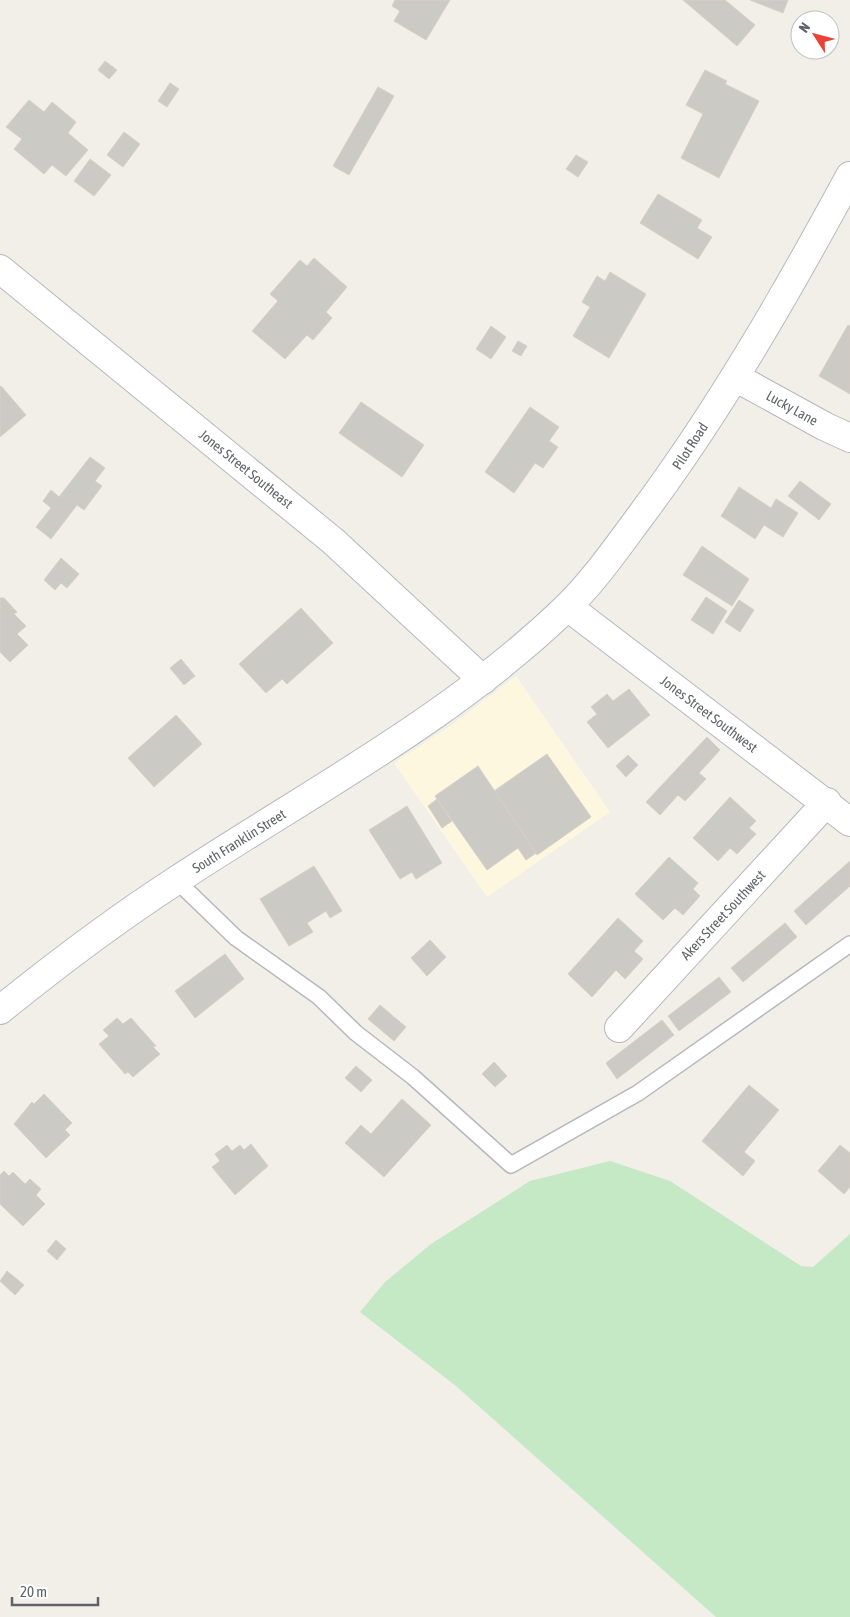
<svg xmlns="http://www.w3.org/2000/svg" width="850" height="1617" font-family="'Asap Condensed',sans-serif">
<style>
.commercial{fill:#fef7e0}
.green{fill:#c5e8c5}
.building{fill:#cccac5;stroke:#d6d1c6}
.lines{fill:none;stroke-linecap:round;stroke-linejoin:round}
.lane-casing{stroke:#b5b8bc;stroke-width:18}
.street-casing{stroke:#b5b8bc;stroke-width:30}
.secondary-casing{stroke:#b6babf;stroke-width:30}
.lane{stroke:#fff;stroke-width:15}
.street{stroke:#fff;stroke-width:28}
.secondary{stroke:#fff;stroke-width:28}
.labels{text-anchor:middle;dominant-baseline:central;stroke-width:4;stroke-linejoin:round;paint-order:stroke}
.street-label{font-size:14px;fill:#5f6368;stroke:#fff}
</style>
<rect width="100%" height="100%" fill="#f1efe8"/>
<path class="commercial" d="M516,676l94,136 -123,85 -93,-134 59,-39z"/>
<path class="green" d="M610,1161l60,20 131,85 12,1 37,-33v383h-134l-260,-231 -96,-74 25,-30 46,-38 99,-63z"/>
<g class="building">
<path d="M395,0h55l-24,40 -32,-19 6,-10 -8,-5z"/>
<path d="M683,0h42l30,25 -18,21z"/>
<path d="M750,0h38l-5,13z"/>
<path d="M105,61l12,9 -8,9 -11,-9z"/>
<path d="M705,70l22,11 -2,3 34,17 -40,77 -38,-20 22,-44 -17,-9z"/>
<path d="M170,83l9,6 -12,18 -9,-6z"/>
<path d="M378,87l16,9 -45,79 -16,-9z"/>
<path d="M29,100l15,12 8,-10 24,20 -8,11 20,17 -22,26 -14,-11 -8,9 -30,-25 8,-10 -16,-12z"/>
<path d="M124,132l16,12 -17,23 -16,-12z"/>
<path d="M576,155l12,7 -10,15 -12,-8z"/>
<path d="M90,159l21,16 -17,21 -20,-15z"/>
<path d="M658,194l44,26 -5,8 15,9 -14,22 -58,-36z"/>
<path d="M314,258l33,29 -21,25 6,6 -19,22 -6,-5 -22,24 -33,-28 26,-30 -8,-7 30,-34 7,6z"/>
<path d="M610,272l36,22 -37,64 -36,-22 17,-29 -8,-5 15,-26 8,5z"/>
<path d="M848,325l2,1v68l-31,-18z"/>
<path d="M491,326l15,11 -15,22 -15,-10z"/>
<path d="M518,341l9,5 -6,10 -9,-5z"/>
<path d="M1,386l25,29 -26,22v-50z"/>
<path d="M361,402l63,43 -22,32 -63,-44z"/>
<path d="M530,407l29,20 -10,14 9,6 -15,21 -8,-5 -21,30 -29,-21z"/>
<path d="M90,457l15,11 -10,13 7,5 -18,24 -7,-5 -26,34 -15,-12 15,-19 -8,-7 8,-11 8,7z"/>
<path d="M800,481l31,23 -12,16 -31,-24z"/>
<path d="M739,487l32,21 5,-9 22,14 -15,24 -19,-12 -9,14 -34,-23z"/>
<path d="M702,546l47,33 -17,27 -49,-31z"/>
<path d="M61,558l18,16 -12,14 -6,-5 -6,7 -11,-10z"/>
<path d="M706,597l21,14 -14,23 -22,-14z"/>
<path d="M0,598h4l13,14 -3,2 12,12 -9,8 11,11 -18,17 -10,-10z"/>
<path d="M739,600l15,10 -14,22 -15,-10z"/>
<path d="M301,608l32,35 -46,41 -5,-5 -16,14 -27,-29z"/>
<path d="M181,659l14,17 -11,9 -14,-17z"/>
<path d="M629,689l21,26 -42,33 -21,-26 10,-8 -6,-7 16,-13 6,7z"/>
<path d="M176,715l26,29 -48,43 -26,-29z"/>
<path d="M707,737l13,13 -21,23 7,6 -21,22 -7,-6 -18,20 -14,-13z"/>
<path d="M547,754l44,63 -54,38 -43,-64z"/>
<path d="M628,755l10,10 -12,12 -10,-11z"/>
<path d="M478,766l58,87 -10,7 -8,-12 -31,22 -52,-74z"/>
<path d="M730,797l26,24 -7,7 7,6 -19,20 -7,-6 -12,13 -25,-23z"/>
<path d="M437,799l15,22 -10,7 -14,-22z"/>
<path d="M407,806l35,57 -26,16 -4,-7 -12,7 -31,-49z"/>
<path d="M669,857l29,26 -5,6 7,7 -17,19 -8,-7 -12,12 -28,-26z"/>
<path d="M850,861v25l-44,39 -12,-14z"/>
<path d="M314,866l28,45 -12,7 -4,-7 -19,12 6,9 -24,14 -29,-47z"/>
<path d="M618,918l25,23 -9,10 9,8 -18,20 -9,-9 -24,27 -24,-23z"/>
<path d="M785,923l12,14 -54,45 -12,-14z"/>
<path d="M430,940l16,17 -19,19 -16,-18z"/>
<path d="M225,954l19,25 -49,39 -20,-27z"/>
<path d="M719,977l12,15 -52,39 -11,-15z"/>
<path d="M380,1005l26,22 -12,14 -26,-22z"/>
<path d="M117,1018l6,6 8,-6 25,28 -3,1 7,7 -27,23 -5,-5 -3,2 -26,-30 10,-8 -6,-6z"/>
<path d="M662,1020l12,15 -57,44 -11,-16z"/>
<path d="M494,1062l13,14 -12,11 -13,-13z"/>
<path d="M356,1066l16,14 -11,12 -16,-14z"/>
<path d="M749,1085l30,25 -35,42 11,9 -12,15 -41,-35z"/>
<path d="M44,1094l28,29 -7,7 5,5 -24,23 -32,-34 18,-22 2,2z"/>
<path d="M402,1099l29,26 -47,52 -39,-34 16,-18 10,9z"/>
<path d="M251,1144l17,22 -33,29 -23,-28 8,-6 -5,-7 12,-9 5,6 8,-6 4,5z"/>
<path d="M840,1145l10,8v34l-6,7 -26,-23z"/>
<path d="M4,1171l5,5 4,-4 12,12 5,-5 11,10 -5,6 9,9 -22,22 -23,-22v-29z"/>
<path d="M56,1240l10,9 -9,11 -10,-9z"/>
<path d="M7,1271l17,14 -9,10 -15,-14z"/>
</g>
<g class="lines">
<defs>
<path id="lane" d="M176,880l60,58 83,59 37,36 57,44 98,88 127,-72 212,-149"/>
<g id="street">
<path d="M0,269l333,272 150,139"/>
<path d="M735,377l89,49 26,12"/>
<path d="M568,607l282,215"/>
<path d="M619,1028l208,-226"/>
</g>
<path id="secondary" d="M0,1010c57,-46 115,-90 177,-130 132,-87 274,-161 389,-272 27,-26 50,-59 73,-90 80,-107 147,-224 211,-342"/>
</defs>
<use href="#lane" class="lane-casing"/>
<use href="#street" class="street-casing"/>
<use href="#secondary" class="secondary-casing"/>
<use href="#lane" class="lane"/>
<use href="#street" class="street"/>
<use href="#secondary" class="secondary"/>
</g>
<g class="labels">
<g class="street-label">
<text transform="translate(792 408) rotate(29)">Lucky Lane</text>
<text transform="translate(690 446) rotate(-57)">Pilot Road</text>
<text transform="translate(246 469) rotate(39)">Jones Street Southeast</text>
<text transform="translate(709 714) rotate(37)">Jones Street Southwest</text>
<text transform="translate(239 841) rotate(-32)">South Franklin Street</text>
<text transform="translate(723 915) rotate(-47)">Akers Street Southwest</text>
</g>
</g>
<g transform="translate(815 35) rotate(306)"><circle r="24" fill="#ffffff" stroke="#bfc1c3"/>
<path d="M0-4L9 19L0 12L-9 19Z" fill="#ea4335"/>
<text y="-8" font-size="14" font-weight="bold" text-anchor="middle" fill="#5f6368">N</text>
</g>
<path d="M12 1597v8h86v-8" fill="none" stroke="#5f6368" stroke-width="2.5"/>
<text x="20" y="1597" font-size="15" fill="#5f6368" stroke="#ffffff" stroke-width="4" paint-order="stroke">20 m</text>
</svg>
